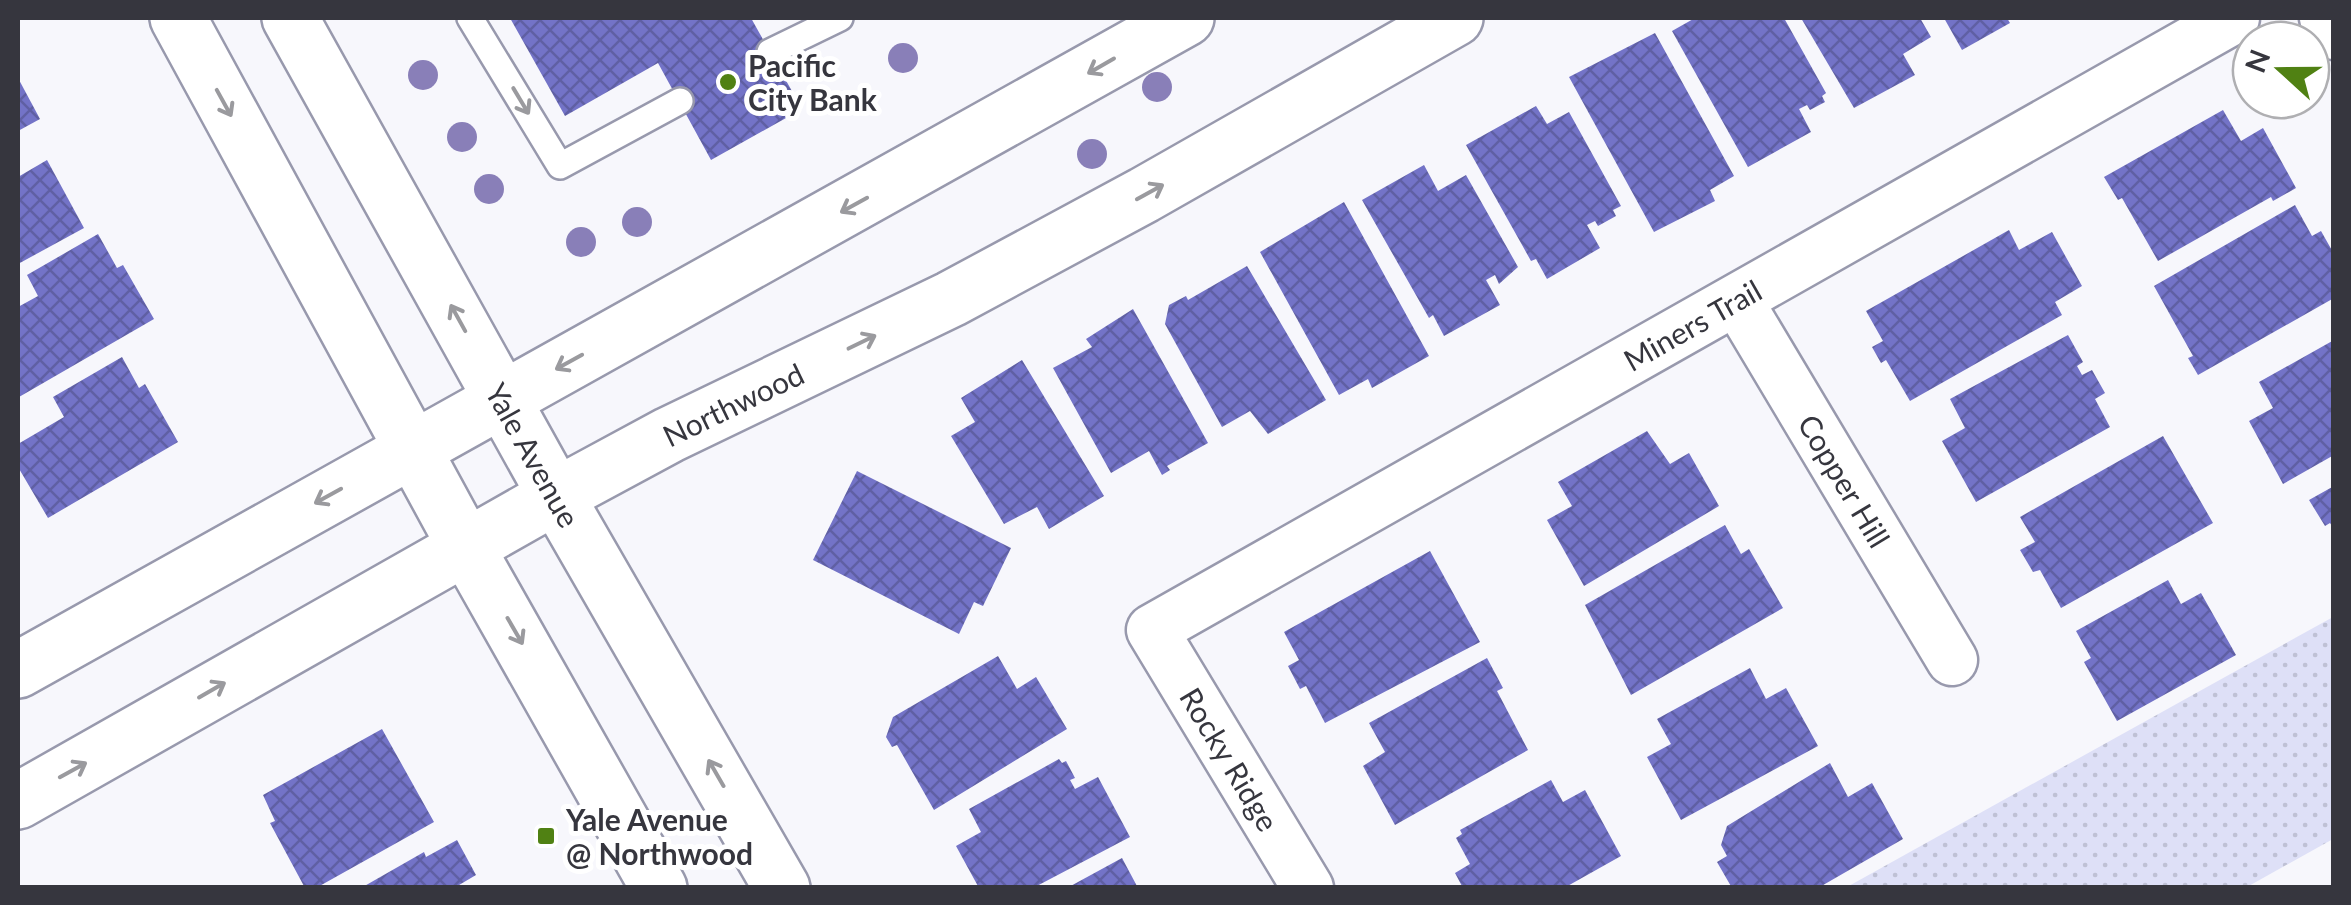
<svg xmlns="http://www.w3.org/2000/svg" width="2351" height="905" font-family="Lato,sans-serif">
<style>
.green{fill:url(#green-dots)}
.building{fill:url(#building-cross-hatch)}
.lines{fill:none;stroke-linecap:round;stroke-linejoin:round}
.service-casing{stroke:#9899ad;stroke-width:30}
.minor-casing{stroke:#9899ad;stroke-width:55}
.tertiary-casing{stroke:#9899ad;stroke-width:60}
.secondary-casing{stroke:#9899ad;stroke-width:60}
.service{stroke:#fff;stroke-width:25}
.minor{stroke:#fff;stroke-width:50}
.tertiary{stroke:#fff;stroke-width:55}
.secondary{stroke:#fff;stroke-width:55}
.tree{fill:#897fb8}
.oneway{stroke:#9a9a9e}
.poi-dot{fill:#508113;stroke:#fff;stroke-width:4}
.labels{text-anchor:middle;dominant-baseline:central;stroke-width:10;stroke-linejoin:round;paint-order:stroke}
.poi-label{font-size:30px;font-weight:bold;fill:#36363e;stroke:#fff;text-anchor:start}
.street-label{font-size:30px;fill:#36363e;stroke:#fff}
</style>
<defs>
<pattern id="green-dots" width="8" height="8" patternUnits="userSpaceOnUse" patternTransform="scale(2.5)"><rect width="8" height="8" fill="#dee0f7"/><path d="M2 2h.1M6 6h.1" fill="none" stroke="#bfc1d5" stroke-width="1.8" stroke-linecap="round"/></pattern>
<pattern id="building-cross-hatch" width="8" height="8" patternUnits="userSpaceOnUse" patternTransform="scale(2.5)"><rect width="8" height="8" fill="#7373c7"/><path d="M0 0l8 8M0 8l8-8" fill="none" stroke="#5f5fa3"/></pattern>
</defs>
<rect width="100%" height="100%" fill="#f7f7fc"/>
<path class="green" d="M2333,617v222l-86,48h-400z"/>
<g class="building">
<path d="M510,18h241l51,91 -91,51 -53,-97 -93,53z"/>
<path d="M1695,18h89l42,75 -4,3 3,6 -15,8 -3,-5 -8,4 12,23 -63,35 -76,-136z"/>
<path d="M1801,18h119l11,19 -28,17 12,21 -61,33z"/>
<path d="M1944,18h63l3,5 -48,27z"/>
<path d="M1655,33l79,143 -24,14 5,11 -61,31 -85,-155z"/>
<path d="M18,78l22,41 -22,12z"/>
<path d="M1536,106l11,18 22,-12 52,94 -8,4 3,6 -18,10 -3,-5 -8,4 13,23 -53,31 -11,-20 -5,2 -65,-116z"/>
<path d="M2223,110l18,31 22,-13 33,60 -23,13 -2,-4 -113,64 -36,-63 -4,2 -14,-23z"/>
<path d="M47,160l37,68 -66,36v-87z"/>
<path d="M1424,165l14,26 28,-16 52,92 -19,17 -4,-9 -9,5 14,25 -56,31 -11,-21 -4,3 -67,-118z"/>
<path d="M1344,202l85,154 -57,32 -4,-9 -29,16 -79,-143z"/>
<path d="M2295,205l17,31 9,-5 13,23v44l-136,77 -10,-17 5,-2 -39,-70z"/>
<path d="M2009,230l10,20 33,-18 30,54 -27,16 7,13 -152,86 -24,-41 -5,3 -9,-16 11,-6 -17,-30z"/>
<path d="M98,234l19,34 6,-3 31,54 -135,78 -1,-90 20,-11 -11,-21z"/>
<path d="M1247,266l79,134 -58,34 -18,-23 -28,16 -57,-103 4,-19 17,-9 2,4z"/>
<path d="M1133,309l75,134 -41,23 3,4 -8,5 -13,-24 -38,22 -58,-105 39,-21 -6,-8z"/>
<path d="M2068,335l15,27 -6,4 5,9 10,-5 13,23 -10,6 15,28 -134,75 -34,-61 23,-13 -15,-29z"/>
<path d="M2334,340v115l-51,29 -34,-63 24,-13 -14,-26z"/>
<path d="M122,357l17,31 6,-4 33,58 -130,76 -30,-51v-23l46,-27 -11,-20z"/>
<path d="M1022,360l82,136 -55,33 -12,-22 -33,17 -53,-88 24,-14 -14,-24z"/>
<path d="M1647,431l23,33 19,-11 30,53 -135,80 -37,-66 25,-14 -14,-24z"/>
<path d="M2163,436l50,87 -152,85 -21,-38 -7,2 -13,-22 15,-8 -15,-25z"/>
<path d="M857,471l154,77 -28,58 -9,-4 -15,32 -146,-74z"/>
<path d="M2334,486v43l-4,-6 -5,3 -16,-26z"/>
<path d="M1725,525l16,29 8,-5 34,59 -152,87 -46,-90z"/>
<path d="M1430,551l50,91 -155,81 -19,-37 -6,3 -12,-23 11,-6 -15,-28z"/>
<path d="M2168,580l13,24 20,-11 35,62 -119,66 -33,-59 7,-4 -15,-27z"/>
<path d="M998,656l19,33 19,-12 31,52 -133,81 -37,-65 -5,2 -6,-10 7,-20z"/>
<path d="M1487,658l16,30 -6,3 31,59 -133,75 -32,-59 22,-14 -16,-29z"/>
<path d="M1750,668l16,31 20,-11 32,58 -137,74 -34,-63 24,-13 -14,-25z"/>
<path d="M382,729l52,93 -118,66h-11l-35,-65 5,-2 -12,-26z"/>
<path d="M1059,759l3,4 4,-2 9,17 -5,2 5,9 23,-12 32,60 -97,51h-54l-23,-42 25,-14 -12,-23z"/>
<path d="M1830,763l18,34 24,-14 31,56 -85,49h-86l-15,-26 10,-6 -6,-11 6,-19z"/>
<path d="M1551,780l12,22 22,-12 36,66 -57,32h-101l-8,-15 15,-9 -14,-26 6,-4 -2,-4z"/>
<path d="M457,840l19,35 -22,13h-93l63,-36 2,5z"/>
<path d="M1122,858l16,30h-71z"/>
</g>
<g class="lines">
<defs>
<g id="service">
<path d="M470,18l90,148 120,-65"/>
<path d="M770,52l70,-34"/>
</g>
<g id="minor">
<path d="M2325,18l9,16"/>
<path id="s1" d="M1738,302l214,358"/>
<path id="s2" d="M1308,888l-156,-258 1082,-612"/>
</g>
<g id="tertiary">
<path d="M18,670l1168,-652"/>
<path id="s3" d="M18,801l538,-305 113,-61 282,-136 193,-104 311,-177"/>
</g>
<g id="secondary">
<path d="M178,18l288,529 193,341"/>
<path id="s4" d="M290,18l266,478 226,392"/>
</g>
</defs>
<use href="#service" class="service-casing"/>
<use href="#minor" class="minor-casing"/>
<use href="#tertiary" class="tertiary-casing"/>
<use href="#secondary" class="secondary-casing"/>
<use href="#service" class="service"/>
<use href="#minor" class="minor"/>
<use href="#tertiary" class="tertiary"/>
<use href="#secondary" class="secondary"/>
</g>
<g class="tree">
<circle cx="903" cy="58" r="15"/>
<circle cx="423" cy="75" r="15"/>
<circle cx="1157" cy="87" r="15"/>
<circle cx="462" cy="137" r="15"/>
<circle cx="1092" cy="154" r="15"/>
<circle cx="489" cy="189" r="15"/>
<circle cx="637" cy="222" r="15"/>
<circle cx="581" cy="242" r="15"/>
</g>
<defs><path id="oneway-shaft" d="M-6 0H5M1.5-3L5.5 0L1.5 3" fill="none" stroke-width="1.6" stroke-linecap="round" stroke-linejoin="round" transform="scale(2.5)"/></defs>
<g class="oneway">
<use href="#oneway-shaft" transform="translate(1101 66) rotate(150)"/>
<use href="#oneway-shaft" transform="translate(521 101) rotate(59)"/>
<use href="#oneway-shaft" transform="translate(224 103) rotate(61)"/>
<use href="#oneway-shaft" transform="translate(1150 192) rotate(-29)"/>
<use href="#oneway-shaft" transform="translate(854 205) rotate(151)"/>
<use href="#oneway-shaft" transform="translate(458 318) rotate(-119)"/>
<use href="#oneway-shaft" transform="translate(862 342) rotate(-26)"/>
<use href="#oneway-shaft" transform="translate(569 362) rotate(151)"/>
<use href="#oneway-shaft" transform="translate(328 496) rotate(151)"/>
<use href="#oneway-shaft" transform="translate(515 631) rotate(60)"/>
<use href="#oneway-shaft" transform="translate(212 690) rotate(-30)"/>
<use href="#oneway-shaft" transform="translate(73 770) rotate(-29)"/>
<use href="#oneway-shaft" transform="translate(716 773) rotate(-120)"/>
</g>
<g class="poi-dot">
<circle cx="728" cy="82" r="10"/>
<rect x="536" y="826" width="20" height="20" rx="5"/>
</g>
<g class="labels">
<g class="poi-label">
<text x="748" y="65">Pacific<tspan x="748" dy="34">City Bank</tspan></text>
<text x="566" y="819">Yale Avenue<tspan x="566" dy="34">@ Northwood</tspan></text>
</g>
<g class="street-label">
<text stroke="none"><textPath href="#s2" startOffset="922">Miners Trail</textPath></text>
<text stroke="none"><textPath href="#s3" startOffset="818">Northwood</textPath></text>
<text stroke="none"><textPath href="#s4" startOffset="500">Yale Avenue</textPath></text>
<text stroke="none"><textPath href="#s1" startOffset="208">Copper Hill</textPath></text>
<text transform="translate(1230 759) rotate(59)">Rocky Ridge</text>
</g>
</g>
<rect width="2351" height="905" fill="none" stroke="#36363e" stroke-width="40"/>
<g transform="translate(2281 70) rotate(291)"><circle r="48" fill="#ffffff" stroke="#afafb2" stroke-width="2.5"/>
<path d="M0-8L18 38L0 25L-18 38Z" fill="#508113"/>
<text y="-15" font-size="28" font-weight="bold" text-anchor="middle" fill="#36363e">N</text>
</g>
</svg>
